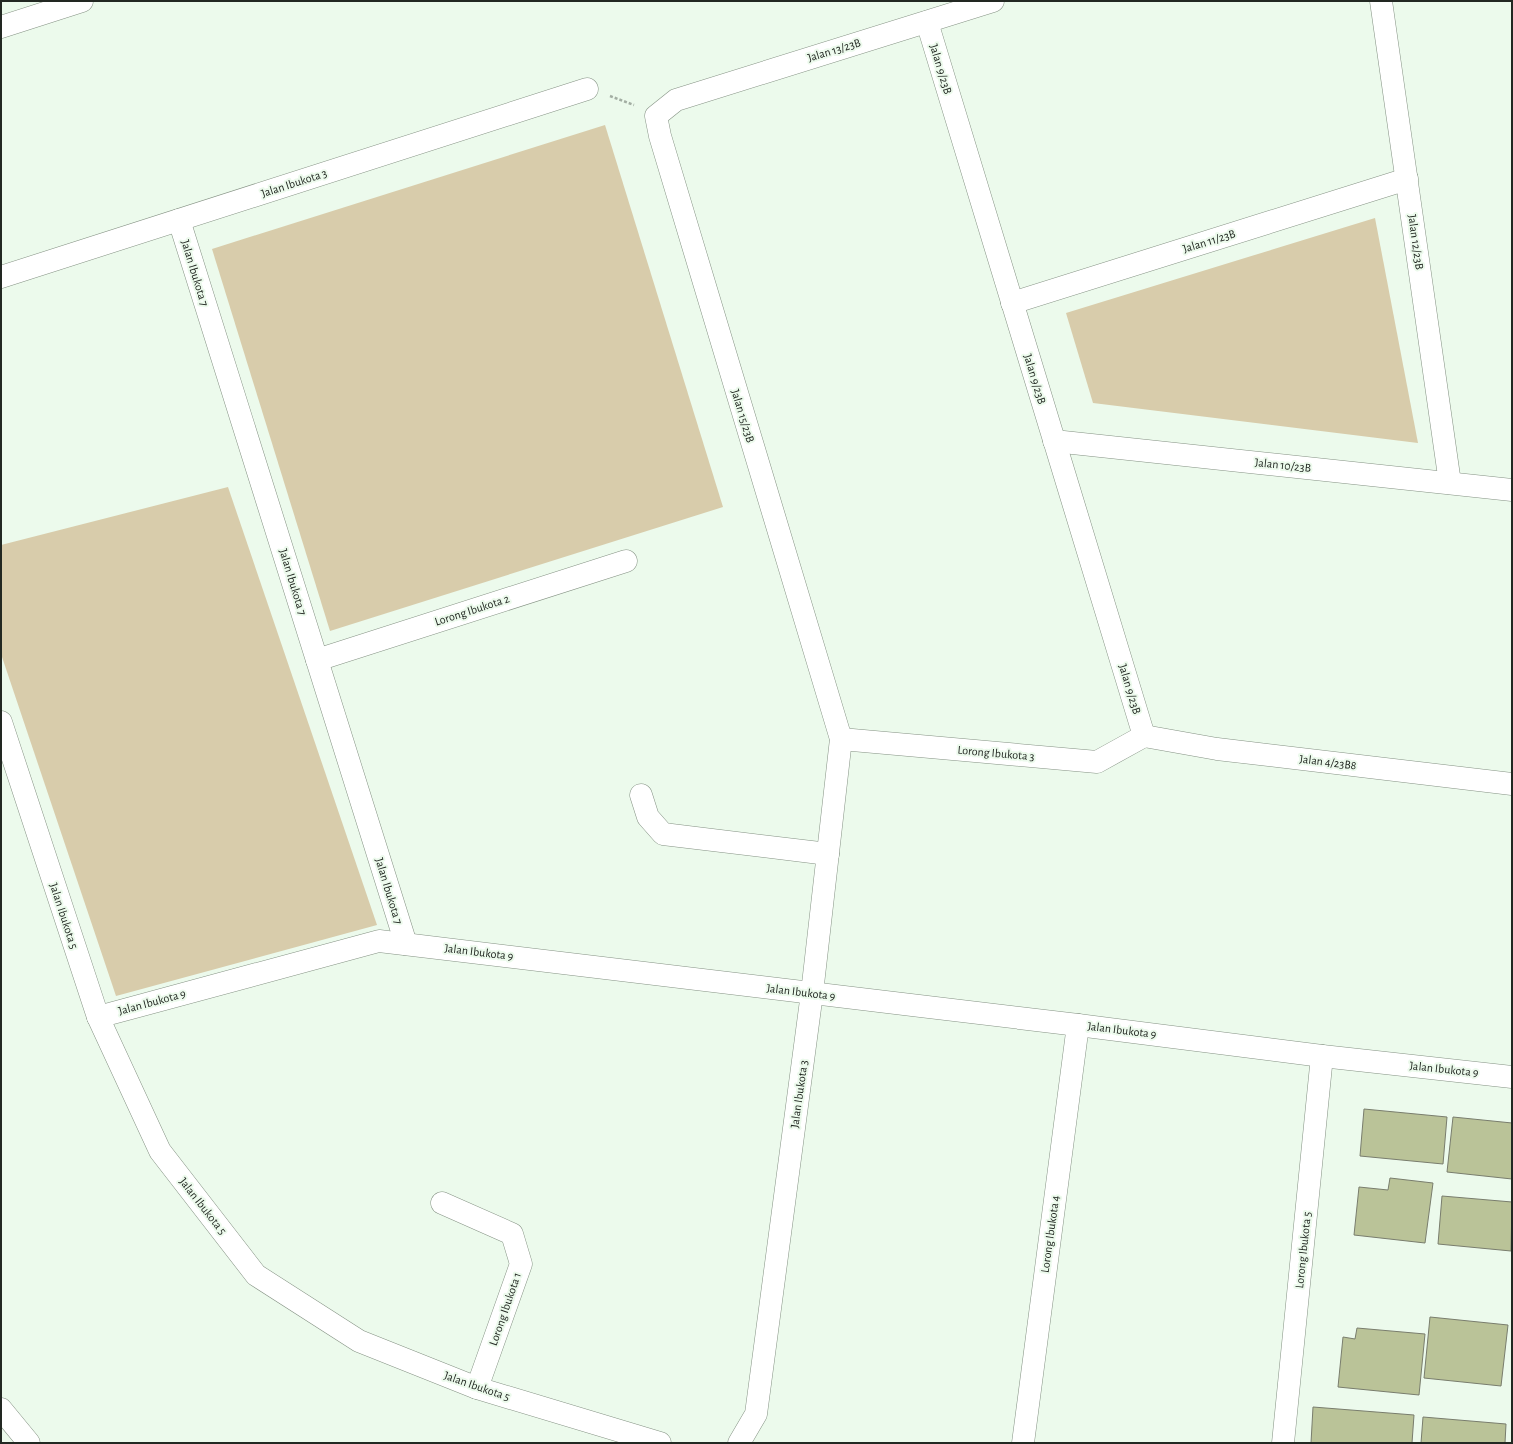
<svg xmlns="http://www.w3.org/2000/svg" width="1513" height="1444" font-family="'Alegreya Sans',sans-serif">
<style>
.green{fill:#d8ccab}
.building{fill:#bac398;stroke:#797d6d}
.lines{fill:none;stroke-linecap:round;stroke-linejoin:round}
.minor-casing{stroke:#859284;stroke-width:23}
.path{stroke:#a3aea3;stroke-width:2.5;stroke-dasharray:3 2;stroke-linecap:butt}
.minor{stroke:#fff;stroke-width:22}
.labels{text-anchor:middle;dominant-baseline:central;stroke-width:4;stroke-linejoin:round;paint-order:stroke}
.street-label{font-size:12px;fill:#222822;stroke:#ecfaec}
</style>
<rect width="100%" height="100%" fill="#ecfaec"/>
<g class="green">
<path d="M605,125l118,382 -393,124 -118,-382z"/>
<path d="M1375,218l43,225 -325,-40 -27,-90z"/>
<path d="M228,487l149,438 -261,71 -115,-342v-109z"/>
</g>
<g class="building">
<path d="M1364,1109l83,8 -4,47 -83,-8z"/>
<path d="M1453,1117l59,6v56l-65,-7z"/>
<path d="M1390,1178l43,5 -8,60 -71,-8 5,-48 29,3z"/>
<path d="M1442,1196l70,6 -1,49 -73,-7z"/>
<path d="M1430,1317l78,8 -7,61 -77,-8z"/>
<path d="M1357,1328l68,6 -6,61 -81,-8 5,-50 12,2z"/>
<path d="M1313,1407l101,8 -2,28h-101z"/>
<path d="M1423,1417l83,7 -1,19h-84z"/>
</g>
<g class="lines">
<defs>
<g id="minor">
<path d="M1381,1l69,482"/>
<path d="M927,22l217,714"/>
<path d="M1,27l81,-26"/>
<path d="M179,220l227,724"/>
<path d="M1,277l586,-188"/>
<path d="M1012,303l395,-124"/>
<path d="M1054,441l458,49"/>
<path d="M317,660l309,-99"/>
<path d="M1,722l97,295 62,134 96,124 103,66 118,47 183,55"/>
<path d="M1144,736l73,13 295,35"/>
<path d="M841,739l256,23 47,-26"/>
<path d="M641,795l7,22 15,17 165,20"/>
<path d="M98,1017l281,-76 699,84 244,31 190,21"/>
<path d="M442,1203l70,31 9,30 -44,124"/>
<path d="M1,1409l28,34"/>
<path d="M739,1443l17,-29 56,-421 29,-254 -181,-603 -4,-20 20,-16 317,-99"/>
<path d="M1023,1443l55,-418"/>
<path d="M1283,1443l39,-387"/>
</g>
</defs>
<use href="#minor" class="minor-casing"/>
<path class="path" d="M610,96l24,9"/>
<use href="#minor" class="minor"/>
</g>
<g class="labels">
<g class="street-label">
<text transform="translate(834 50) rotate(-17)">Jalan 13/23B</text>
<text transform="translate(941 69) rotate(73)">Jalan 9/23B</text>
<text transform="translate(294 183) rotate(-18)">Jalan Ibukota 3</text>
<text transform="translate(1209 241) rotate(-17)">Jalan 11/23B</text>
<text transform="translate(1416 242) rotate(82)">Jalan 12/23B</text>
<text transform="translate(195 273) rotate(73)">Jalan Ibukota 7</text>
<text transform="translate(1035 379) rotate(73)">Jalan 9/23B</text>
<text transform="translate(743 416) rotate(73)">Jalan 15/23B</text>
<text transform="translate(1283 465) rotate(6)">Jalan 10/23B</text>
<text transform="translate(293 582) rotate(73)">Jalan Ibukota 7</text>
<text transform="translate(472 610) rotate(-18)">Lorong Ibukota 2</text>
<text transform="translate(1130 689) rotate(73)">Jalan 9/23B</text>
<text transform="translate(996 753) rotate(5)">Lorong Ibukota 3</text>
<text transform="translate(1328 762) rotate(7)">Jalan 4/23B8</text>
<text transform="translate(389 891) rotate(73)">Jalan Ibukota 7</text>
<text transform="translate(64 916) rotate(72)">Jalan Ibukota 5</text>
<text transform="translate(479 952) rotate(7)">Jalan Ibukota 9</text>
<text transform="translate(801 992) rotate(7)">Jalan Ibukota 9</text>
<text transform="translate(152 1002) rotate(-15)">Jalan Ibukota 9</text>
<text transform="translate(1122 1030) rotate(7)">Jalan Ibukota 9</text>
<text transform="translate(1444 1069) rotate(6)">Jalan Ibukota 9</text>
<text transform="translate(799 1094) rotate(-82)">Jalan Ibukota 3</text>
<text transform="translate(203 1206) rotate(52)">Jalan Ibukota 5</text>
<text transform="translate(1050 1234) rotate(-82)">Lorong Ibukota 4</text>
<text transform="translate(1303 1250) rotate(-84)">Lorong Ibukota 5</text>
<text transform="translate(505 1309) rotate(-71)">Lorong Ibukota 1</text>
<text transform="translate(477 1386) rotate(19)">Jalan Ibukota 5</text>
</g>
</g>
<rect width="1513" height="1444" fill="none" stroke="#222822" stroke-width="4"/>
</svg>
